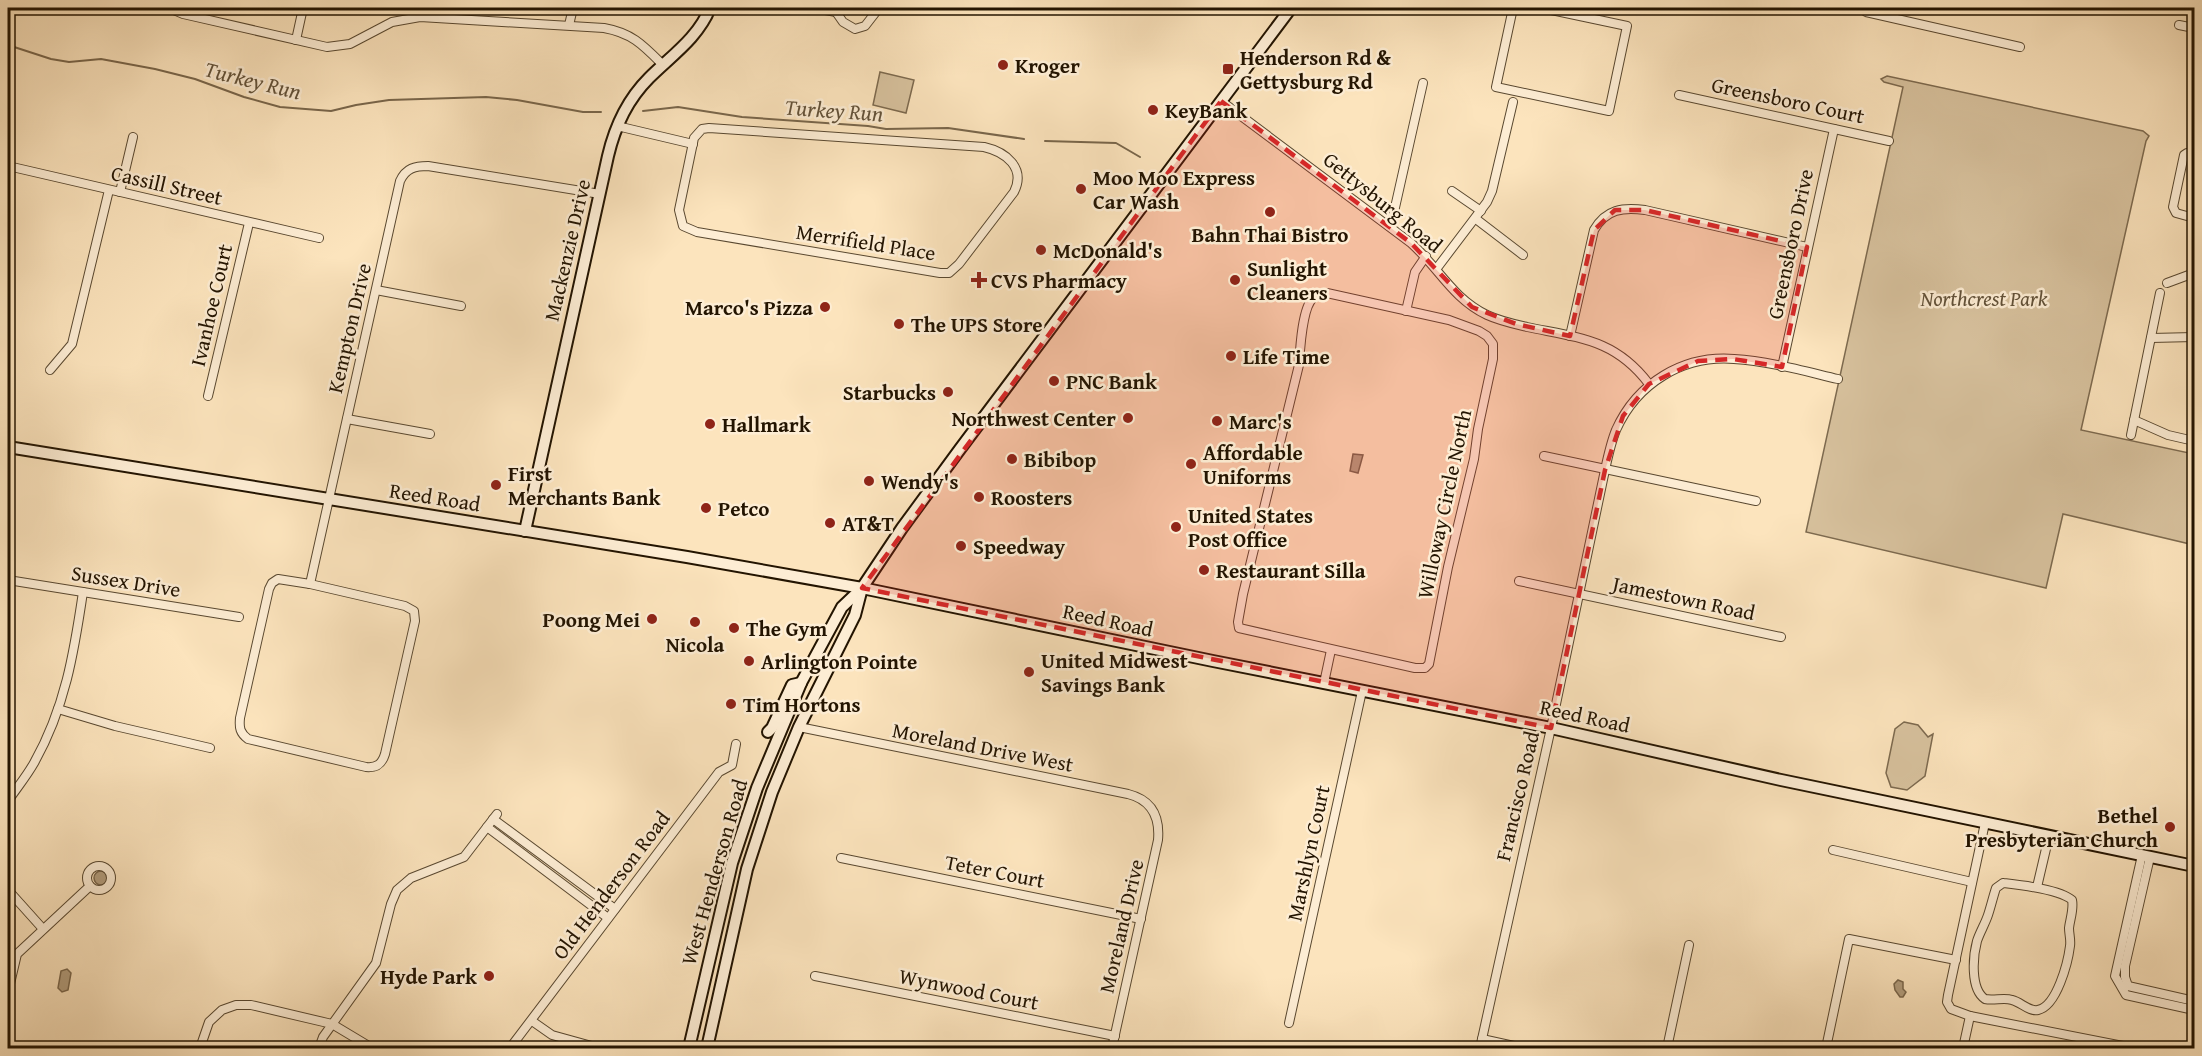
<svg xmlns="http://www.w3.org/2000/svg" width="2202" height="1056" font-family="'Gentium Book Plus',serif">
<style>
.green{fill:#d7c19d;stroke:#7d6a4f;stroke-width:1.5}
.water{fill:#b29d7d;stroke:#79664b;stroke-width:1.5}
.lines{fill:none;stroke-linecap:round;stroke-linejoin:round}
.stream{stroke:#79664b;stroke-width:2}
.street-casing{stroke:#594830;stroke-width:10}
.secondary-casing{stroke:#231401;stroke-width:14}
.street{stroke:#fdedd4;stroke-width:8}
.secondary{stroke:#fdedd4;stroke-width:10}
.marked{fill:#d62828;fill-opacity:0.2;stroke:#d62828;stroke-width:4.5;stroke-dasharray:12 8;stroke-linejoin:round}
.poi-dot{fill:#8f2418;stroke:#fdedd4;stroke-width:2}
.labels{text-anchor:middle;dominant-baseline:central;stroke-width:5;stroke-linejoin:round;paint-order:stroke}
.poi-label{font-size:21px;font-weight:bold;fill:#231401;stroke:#fdedd4;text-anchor:start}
.street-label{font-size:21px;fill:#231401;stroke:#fdedd4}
.park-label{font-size:21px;font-style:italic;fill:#625138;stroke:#fdedd4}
.water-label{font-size:22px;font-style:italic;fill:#635239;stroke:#fdedd4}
</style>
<rect width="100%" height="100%" fill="#fce4bd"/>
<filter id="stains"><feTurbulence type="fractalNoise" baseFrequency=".00333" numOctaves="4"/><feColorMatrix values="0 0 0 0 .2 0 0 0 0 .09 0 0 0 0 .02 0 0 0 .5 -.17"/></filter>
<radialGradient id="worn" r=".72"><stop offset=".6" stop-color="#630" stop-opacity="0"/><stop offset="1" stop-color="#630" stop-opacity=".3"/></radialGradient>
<g class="green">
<path d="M880,72l34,8 -8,33 -33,-8z"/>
<path d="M1887,76l256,55 6,5 -3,5 -65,289 113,24v91l-131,-31 -17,74 -240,-56 97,-445 -19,-5 -3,-3z"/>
<path d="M1904,722l14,3 10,12 5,-3 -8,42 -18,14 -16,-3 -5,-14 9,-44z"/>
</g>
<g class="water">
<path d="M1353,454l10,1 -5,18 -8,-2z"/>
<circle cx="101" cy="878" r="7"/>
<path d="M67,969l4,4 -3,17 -6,2 -4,-4 3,-17z"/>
<path d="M1898,980l5,2v7l3,3 -3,5h-3l-5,-7 -1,-6z"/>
</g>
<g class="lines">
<g class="stream">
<path d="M8,45l43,14 18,3 32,-3 54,10 40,10 49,18 36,10 51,4 25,-6 33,-5 97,-3 31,3 66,12h18"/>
<path d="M643,111l35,-4 64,10 126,9 18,3 62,-1 76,11"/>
<path d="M1045,141l71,2 24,14"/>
</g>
<defs>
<g id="street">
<path d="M169,8l14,6 144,33 23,-3 42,-22 28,-5 184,11c28,5 39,17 59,37"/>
<path d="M815,8l21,4 1,-4"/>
<path d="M1513,8l-17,79 113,24 18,-85 -85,-18"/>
<path d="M1867,8l-1,4 154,35"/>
<path d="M836,12l7,10 12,7 10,-3 14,-18"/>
<path d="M442,17l1,-9"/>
<path d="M569,25l4,-17"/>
<path d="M2179,25l15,3"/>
<path d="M296,40l7,-32"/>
<path d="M1679,95l210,46"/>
<path d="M1221,101l190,142c28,25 41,55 76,72 13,6 27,9 40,12 52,11 88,12 122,57"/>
<path d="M617,126l76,18"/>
<path d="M709,128l275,19c22,5 42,21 30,45l-55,72 -10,9h-9l-243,-41 -14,-6 -4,-16 15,-72 8,-9z"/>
<path d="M2194,153h-7l-3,2 -11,52 3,6 18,5"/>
<path d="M8,166l311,72"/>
<path d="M1452,191l29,20"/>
<path d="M120,192l13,-55"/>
<path d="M1476,219l47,36"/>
<path d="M1389,226l5,-14 29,-129"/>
<path d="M1437,268l50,-66 5,-11 21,-89"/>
<path d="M2167,283l27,-10"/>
<path d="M376,290l85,16"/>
<path d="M1327,293l122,27 30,11 8,5 6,8v15l-15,70 -4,30 -26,108 -19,97 -4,4h-10l-176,-40 -1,-6 5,-28 56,-229c1,-15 3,-57 14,-67 4,-4 9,-4 14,-5z"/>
<path d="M1406,311l9,-39 11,-16"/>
<path d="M1570,336l24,-106c12,-21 29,-23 51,-20l162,37"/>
<path d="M2151,338l43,-1"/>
<path d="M1782,367l52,-238"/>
<path d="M50,370l22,-26 37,-154"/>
<path d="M208,396l41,-173"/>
<path d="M347,419l83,15"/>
<path d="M2134,420l34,15 26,6"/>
<path d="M2131,435l29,-142"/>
<path d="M1544,456l212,45"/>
<path d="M278,579l32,5 95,22 9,5 1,10 -30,133c-3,10 -8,14 -19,13l-118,-28c-8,-6 -9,-11 -8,-21l29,-129 3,-6z"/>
<path d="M8,580l231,37"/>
<path d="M1519,581l262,56"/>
<path d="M310,584l90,-403c6,-13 15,-15 28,-15l172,28"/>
<path d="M1324,683l7,-33"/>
<path d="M58,709l57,17 95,22"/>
<path d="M799,727l329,67c24,6 32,23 30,46l-46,208"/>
<path d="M8,801c8,-12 18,-24 26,-38 31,-55 40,-110 49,-171"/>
<path d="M493,819l122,90"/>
<path d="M1985,823l-37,172 -1,7 4,7 19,7 163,32"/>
<path d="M487,827l121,91"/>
<path d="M1833,850l139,32"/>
<path d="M2142,855l-27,121 11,19 68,15"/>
<path d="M2150,857l-25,109v11l3,9 66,15"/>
<path d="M841,858l300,61"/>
<circle cx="99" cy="878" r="12"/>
<path d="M2003,883c17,2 56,6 69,17 2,9 -2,19 -3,28 0,6 2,12 1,18 -2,16 -13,60 -32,64 -9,2 -17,-8 -26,-10 -8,-3 -18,1 -27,-1 -15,-10 -12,-43 -8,-58 3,-9 8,-17 11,-26 3,-9 5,-18 8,-27z"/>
<path d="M2037,887l12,-51"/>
<path d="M8,890l35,39"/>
<path d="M815,976l300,60"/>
<path d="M8,992l9,-38 73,-68"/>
<path d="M532,1021l20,14 47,13"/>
<path d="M1289,1023l73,-332"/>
<path d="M1482,1039l41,9"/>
<path d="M200,1048l9,-26 13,-12 14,-5h15l81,19 40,24"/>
<path d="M319,1048l4,-11 53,-74 15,-59 6,-14 14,-12 53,-21 33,-43"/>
<path d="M510,1048l209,-276 13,-7 4,-21"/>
<path d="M1480,1048l71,-320 54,-258c3,-14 6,-28 11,-40 21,-47 67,-75 118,-71 35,2 70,12 104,20"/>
<path d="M1667,1048l22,-103"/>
<path d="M1826,1048l23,-109 107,21"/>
<path d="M1963,1048l7,-32"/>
</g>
<g id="secondary">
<path d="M8,447l679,110 175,31 351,73 338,67 230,52 413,86"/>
<path d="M525,531l83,-375c7,-30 19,-56 41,-78 22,-22 49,-40 61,-70"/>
<path d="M768,732l4,-4 20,-43 9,-2"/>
<path d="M689,1048l43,-185 25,-75 44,-105 41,-76 20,-19 40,-60 58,-79 331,-441"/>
<path d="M707,1048l40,-179 25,-77 27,-65 56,-112 7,-27"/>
</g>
</defs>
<use href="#street" class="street-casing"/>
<use href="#secondary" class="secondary-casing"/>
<use href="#street" class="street"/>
<use href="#secondary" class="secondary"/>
</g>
<path class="marked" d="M1221,101l190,142 61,64 44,17 54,12 24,-106 21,-20h30l162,37 -25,120 -49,-8 -35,2 -49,23 -26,32 -18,54 -54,258 -689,-140z"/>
<g class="poi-dot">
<circle cx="1003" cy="65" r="6"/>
<rect x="1222" y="63" width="12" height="12" rx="3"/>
<circle cx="1153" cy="110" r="6"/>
<circle cx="1081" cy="189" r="6"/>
<circle cx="1270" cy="212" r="6"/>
<circle cx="1041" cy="250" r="6"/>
<path d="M976 271h6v6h6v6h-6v6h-6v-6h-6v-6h6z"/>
<circle cx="1235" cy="280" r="6"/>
<circle cx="825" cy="307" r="6"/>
<circle cx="899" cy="324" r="6"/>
<circle cx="1231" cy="356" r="6"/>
<circle cx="1054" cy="381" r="6"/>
<circle cx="948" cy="392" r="6"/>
<circle cx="1128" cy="418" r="6"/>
<circle cx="1217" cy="421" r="6"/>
<circle cx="710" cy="424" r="6"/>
<circle cx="1012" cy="459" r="6"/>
<circle cx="1191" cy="464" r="6"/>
<circle cx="869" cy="481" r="6"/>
<circle cx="496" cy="485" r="6"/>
<circle cx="979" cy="497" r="6"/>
<circle cx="706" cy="508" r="6"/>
<circle cx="830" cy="523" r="6"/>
<circle cx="1176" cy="527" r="6"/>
<circle cx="961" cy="546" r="6"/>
<circle cx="1204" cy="570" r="6"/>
<circle cx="652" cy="619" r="6"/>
<circle cx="695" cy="622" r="6"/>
<circle cx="734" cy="628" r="6"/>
<circle cx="749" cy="661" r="6"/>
<circle cx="1029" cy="672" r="6"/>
<circle cx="731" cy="704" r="6"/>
<circle cx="2170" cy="827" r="6"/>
<circle cx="489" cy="976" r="6"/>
</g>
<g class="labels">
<g class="poi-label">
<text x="1240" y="57">Henderson Rd &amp;<tspan x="1240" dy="24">Gettysburg Rd</tspan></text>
<text x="1015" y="65">Kroger</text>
<text x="1165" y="110">KeyBank</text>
<text x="1093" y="177">Moo Moo Express<tspan x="1093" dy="24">Car Wash</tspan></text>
<text x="1270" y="234" text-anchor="middle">Bahn Thai Bistro</text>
<text x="1053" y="250">McDonald's</text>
<text x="1247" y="268">Sunlight<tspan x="1247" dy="24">Cleaners</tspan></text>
<text x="991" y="280">CVS Pharmacy</text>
<text x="813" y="307" text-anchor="end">Marco's Pizza</text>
<text x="911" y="324">The UPS Store</text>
<text x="1243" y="356">Life Time</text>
<text x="1066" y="381">PNC Bank</text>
<text x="936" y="392" text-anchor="end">Starbucks</text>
<text x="1116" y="418" text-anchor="end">Northwest Center</text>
<text x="1229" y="421">Marc's</text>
<text x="722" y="424">Hallmark</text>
<text x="1203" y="452">Affordable<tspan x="1203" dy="24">Uniforms</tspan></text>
<text x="1024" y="459">Bibibop</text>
<text x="508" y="473">First<tspan x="508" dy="24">Merchants Bank</tspan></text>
<text x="881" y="481">Wendy's</text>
<text x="991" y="497">Roosters</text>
<text x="718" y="508">Petco</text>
<text x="1188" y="515">United States<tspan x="1188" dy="24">Post Office</tspan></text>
<text x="842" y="523">AT&amp;T</text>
<text x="973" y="546">Speedway</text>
<text x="1216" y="570">Restaurant Silla</text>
<text x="640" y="619" text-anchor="end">Poong Mei</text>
<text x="746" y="628">The Gym</text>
<text x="695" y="644" text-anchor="middle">Nicola</text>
<text x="1041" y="660">United Midwest<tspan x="1041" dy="24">Savings Bank</tspan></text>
<text x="761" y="661">Arlington Pointe</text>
<text x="743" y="704">Tim Hortons</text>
<text x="2158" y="815" text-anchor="end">Bethel<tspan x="2158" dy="24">Presbyterian Church</tspan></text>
<text x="477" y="976" text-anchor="end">Hyde Park</text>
</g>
<g class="street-label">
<text transform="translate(1788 100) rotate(12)">Greensboro Court</text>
<text transform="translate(167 185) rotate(13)">Cassill Street</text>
<text transform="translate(1383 202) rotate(39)">Gettysburg Road</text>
<text transform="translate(866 242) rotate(9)">Merrifield Place</text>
<text transform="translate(1790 244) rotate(-78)">Greensboro Drive</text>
<text transform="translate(567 250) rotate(-77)">Mackenzie Drive</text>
<text transform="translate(211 305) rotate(-77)">Ivanhoe Court</text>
<text transform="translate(349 328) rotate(-77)">Kempton Drive</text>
<text transform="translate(435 497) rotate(9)">Reed Road</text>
<text transform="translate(1444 504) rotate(-78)">Willoway Circle North</text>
<text transform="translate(126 581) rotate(9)">Sussex Drive</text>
<text transform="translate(1684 598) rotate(12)">Jamestown Road</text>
<text transform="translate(1108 620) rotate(12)">Reed Road</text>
<text transform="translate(1585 716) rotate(12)">Reed Road</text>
<text transform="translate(983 747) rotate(11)">Moreland Drive West</text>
<text transform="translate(1517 796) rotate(-77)">Francisco Road</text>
<text transform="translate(1308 853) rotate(-78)">Marshlyn Court</text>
<text transform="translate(995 871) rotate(11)">Teter Court</text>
<text transform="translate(714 872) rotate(-74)">West Henderson Road</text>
<text transform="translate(611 885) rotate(-53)">Old Henderson Road</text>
<text transform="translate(1121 926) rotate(-77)">Moreland Drive</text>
<text transform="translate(969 989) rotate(11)">Wynwood Court</text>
</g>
<g class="park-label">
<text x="1984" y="298">Northcrest Park</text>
</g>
<g class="water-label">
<text transform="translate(253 80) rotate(14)">Turkey Run</text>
<text transform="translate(834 110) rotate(4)">Turkey Run</text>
</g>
</g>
<rect width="2202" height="1056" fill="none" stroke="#fce4bd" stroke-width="30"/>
<rect x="9" y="9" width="2184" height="1038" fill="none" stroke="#231401" stroke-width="3"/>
<rect x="15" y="15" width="2172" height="1026" fill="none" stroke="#231401" stroke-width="1.5"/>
<rect width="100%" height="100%" filter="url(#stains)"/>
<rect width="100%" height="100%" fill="url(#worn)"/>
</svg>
